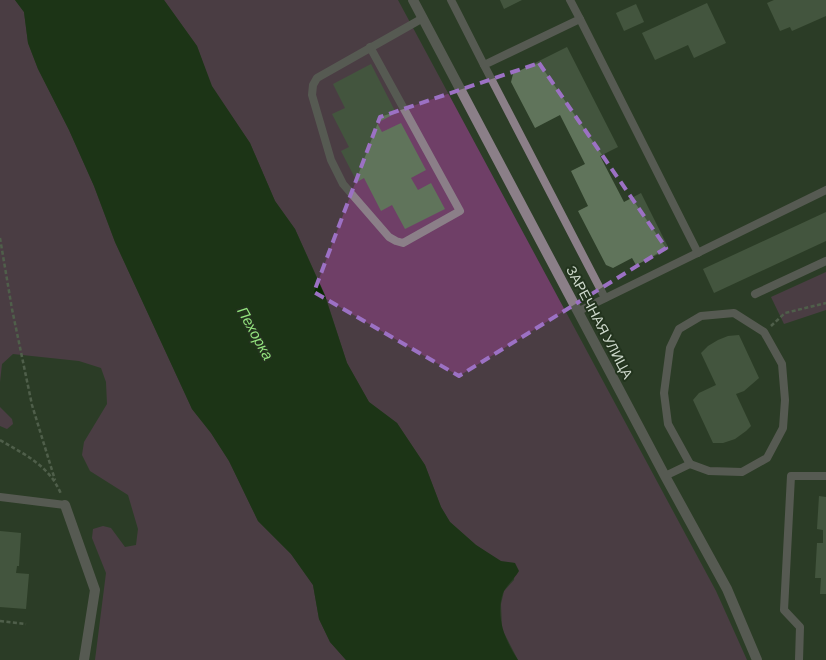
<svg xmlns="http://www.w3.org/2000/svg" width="826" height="660" font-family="Barlow,sans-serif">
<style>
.green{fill:#6f3f67}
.water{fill:#0b2b03}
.building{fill:#60745b}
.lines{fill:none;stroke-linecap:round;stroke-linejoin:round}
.path{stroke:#7b8977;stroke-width:2.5;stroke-dasharray:4 2.5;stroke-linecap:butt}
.service{stroke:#8b7f88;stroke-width:8}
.minor{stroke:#8b7f88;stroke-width:10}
.marked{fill:none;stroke:#9c71c4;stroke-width:4;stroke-dasharray:10 6;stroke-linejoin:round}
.labels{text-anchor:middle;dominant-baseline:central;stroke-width:4;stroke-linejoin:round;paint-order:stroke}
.street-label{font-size:14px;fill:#ced9cc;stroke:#22331d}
.water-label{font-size:15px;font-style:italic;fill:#94e47f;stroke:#22331d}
</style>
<rect width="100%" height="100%" fill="#2c3d27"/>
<g class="green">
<path d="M0,0h15l9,12 4,31 10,26 31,61 25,56 21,56 77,167 19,24 18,28 29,60 33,33 22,31 6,34 11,23 16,18h-251l11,-87 -14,-35 1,-9 10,-3 8,2 14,19 11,-2 2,-16 -10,-34 -38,-24 -8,-16 2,-13 23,-38 -1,-22 -5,-14 -22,-7 -66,-7 -11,10 -2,18z"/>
<path d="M164,0h234l318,591 31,69h-229l-16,-31 -1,-25 3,-13 10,-11 1,-17 -14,-1 -25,-17 -26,-23 -9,-15 -16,-42 -28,-42 -28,-21 -22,-39 -22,-68 -30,-66 -20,-28 -25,-58 -39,-57 -14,-40z"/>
<path d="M826,272v38l-42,14 -13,-27z"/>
<path d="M0,407l12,12 1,5 -6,5 -7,-3z"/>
</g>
<path class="water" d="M15,0h149l33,46 15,40 38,57 25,58 20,28 30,67 22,67 22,39 28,21 28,42 16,42 9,15 26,23 25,16 14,2 4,8c-4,7 -13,15 -16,22 -8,23 2,48 15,67h-172l-16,-18 -11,-23 -6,-34 -22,-31 -33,-33 -29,-60 -18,-28 -19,-24 -77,-167 -21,-56 -25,-56 -31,-61 -10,-26 -4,-31z"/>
<g class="building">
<path d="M500,0h22l-18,9z"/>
<path d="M774,0h52v16l-34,15 -2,-4 -10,4 -13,-28z"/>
<path d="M707,3l19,40 -32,15 -6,-13 -33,15 -13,-27z"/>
<path d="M636,4l8,18 -20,9 -8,-18z"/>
<path d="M567,47l51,100 -18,9 24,46 17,-9 28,56 -33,16 -4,-7 -19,10 -7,-3 -28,-54 10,-5 -17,-35 14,-7 -25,-49 -25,13 -24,-46 2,-8z"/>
<path d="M371,64l25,49 -19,10 5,9 19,-9 25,47 -15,8 7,12 13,-7 14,26 -40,20 -13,-24 -11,6 -17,-33 -7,4 -16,-31 8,-4 -17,-33 13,-6 -12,-24z"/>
<path d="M826,212v29l-112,52 -11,-24z"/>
<path d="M739,335l20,43 -15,13 -8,3 15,32 -5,5 -11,8 -12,4h-10l-20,-43 6,-7 17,-8 -15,-32 7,-7 10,-6 10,-4z"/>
<path d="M819,496l7,1v97h-6l1,-16h-6l2,-35h6v-13l-6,-1z"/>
<path d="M0,531l21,2 -2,33h-2l-1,7 13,1 -3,35 -26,-2z"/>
</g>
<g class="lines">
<g class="path">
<path d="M0,238l12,71 20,96 23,75"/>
<path d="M771,326l14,-13 41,-10"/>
<path d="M0,440c25,15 49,25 61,54"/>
<path d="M0,621l26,3"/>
</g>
<g class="service">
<path d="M451,0l33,65"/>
<path d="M570,0l10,19"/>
<path d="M370,47l90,164 -57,32 -7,-2 -7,-4 -46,-53 -12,-24 -19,-65 1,-10 4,-7c35,-20 70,-40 106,-60"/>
<path d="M755,294l71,-33"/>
<path d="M605,298l-121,-233 96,-46 118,234"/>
<path d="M579,311l247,-121"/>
<path d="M734,313l30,19 18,32 3,36 -2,28 -16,30 -25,14 -33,-1 -19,-7 -22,-40 -4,-31 6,-45 9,-19 22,-13z"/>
<path d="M665,476l25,-12"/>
<path d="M0,497l65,8"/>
<path d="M799,660l1,-33 -16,-17 7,-134h35"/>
</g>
<g class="minor">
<path d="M413,0l252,476 62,113 30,71"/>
<path d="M65,505l30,85 -11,70"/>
</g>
</g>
<path d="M0 0H826V660H0ZM539,63l127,185 -207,128 -145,-84 66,-175z" fill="#2c3d27" fill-opacity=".55" fill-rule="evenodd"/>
<path class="marked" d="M539,63l127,185 -207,128 -145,-84 66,-175z"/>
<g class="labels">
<g class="street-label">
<text transform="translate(600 322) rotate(62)">ЗАРЕЧНАЯ УЛИЦА</text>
</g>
<g class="water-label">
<text transform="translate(256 333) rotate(61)">Пехорка</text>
</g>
</g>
</svg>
